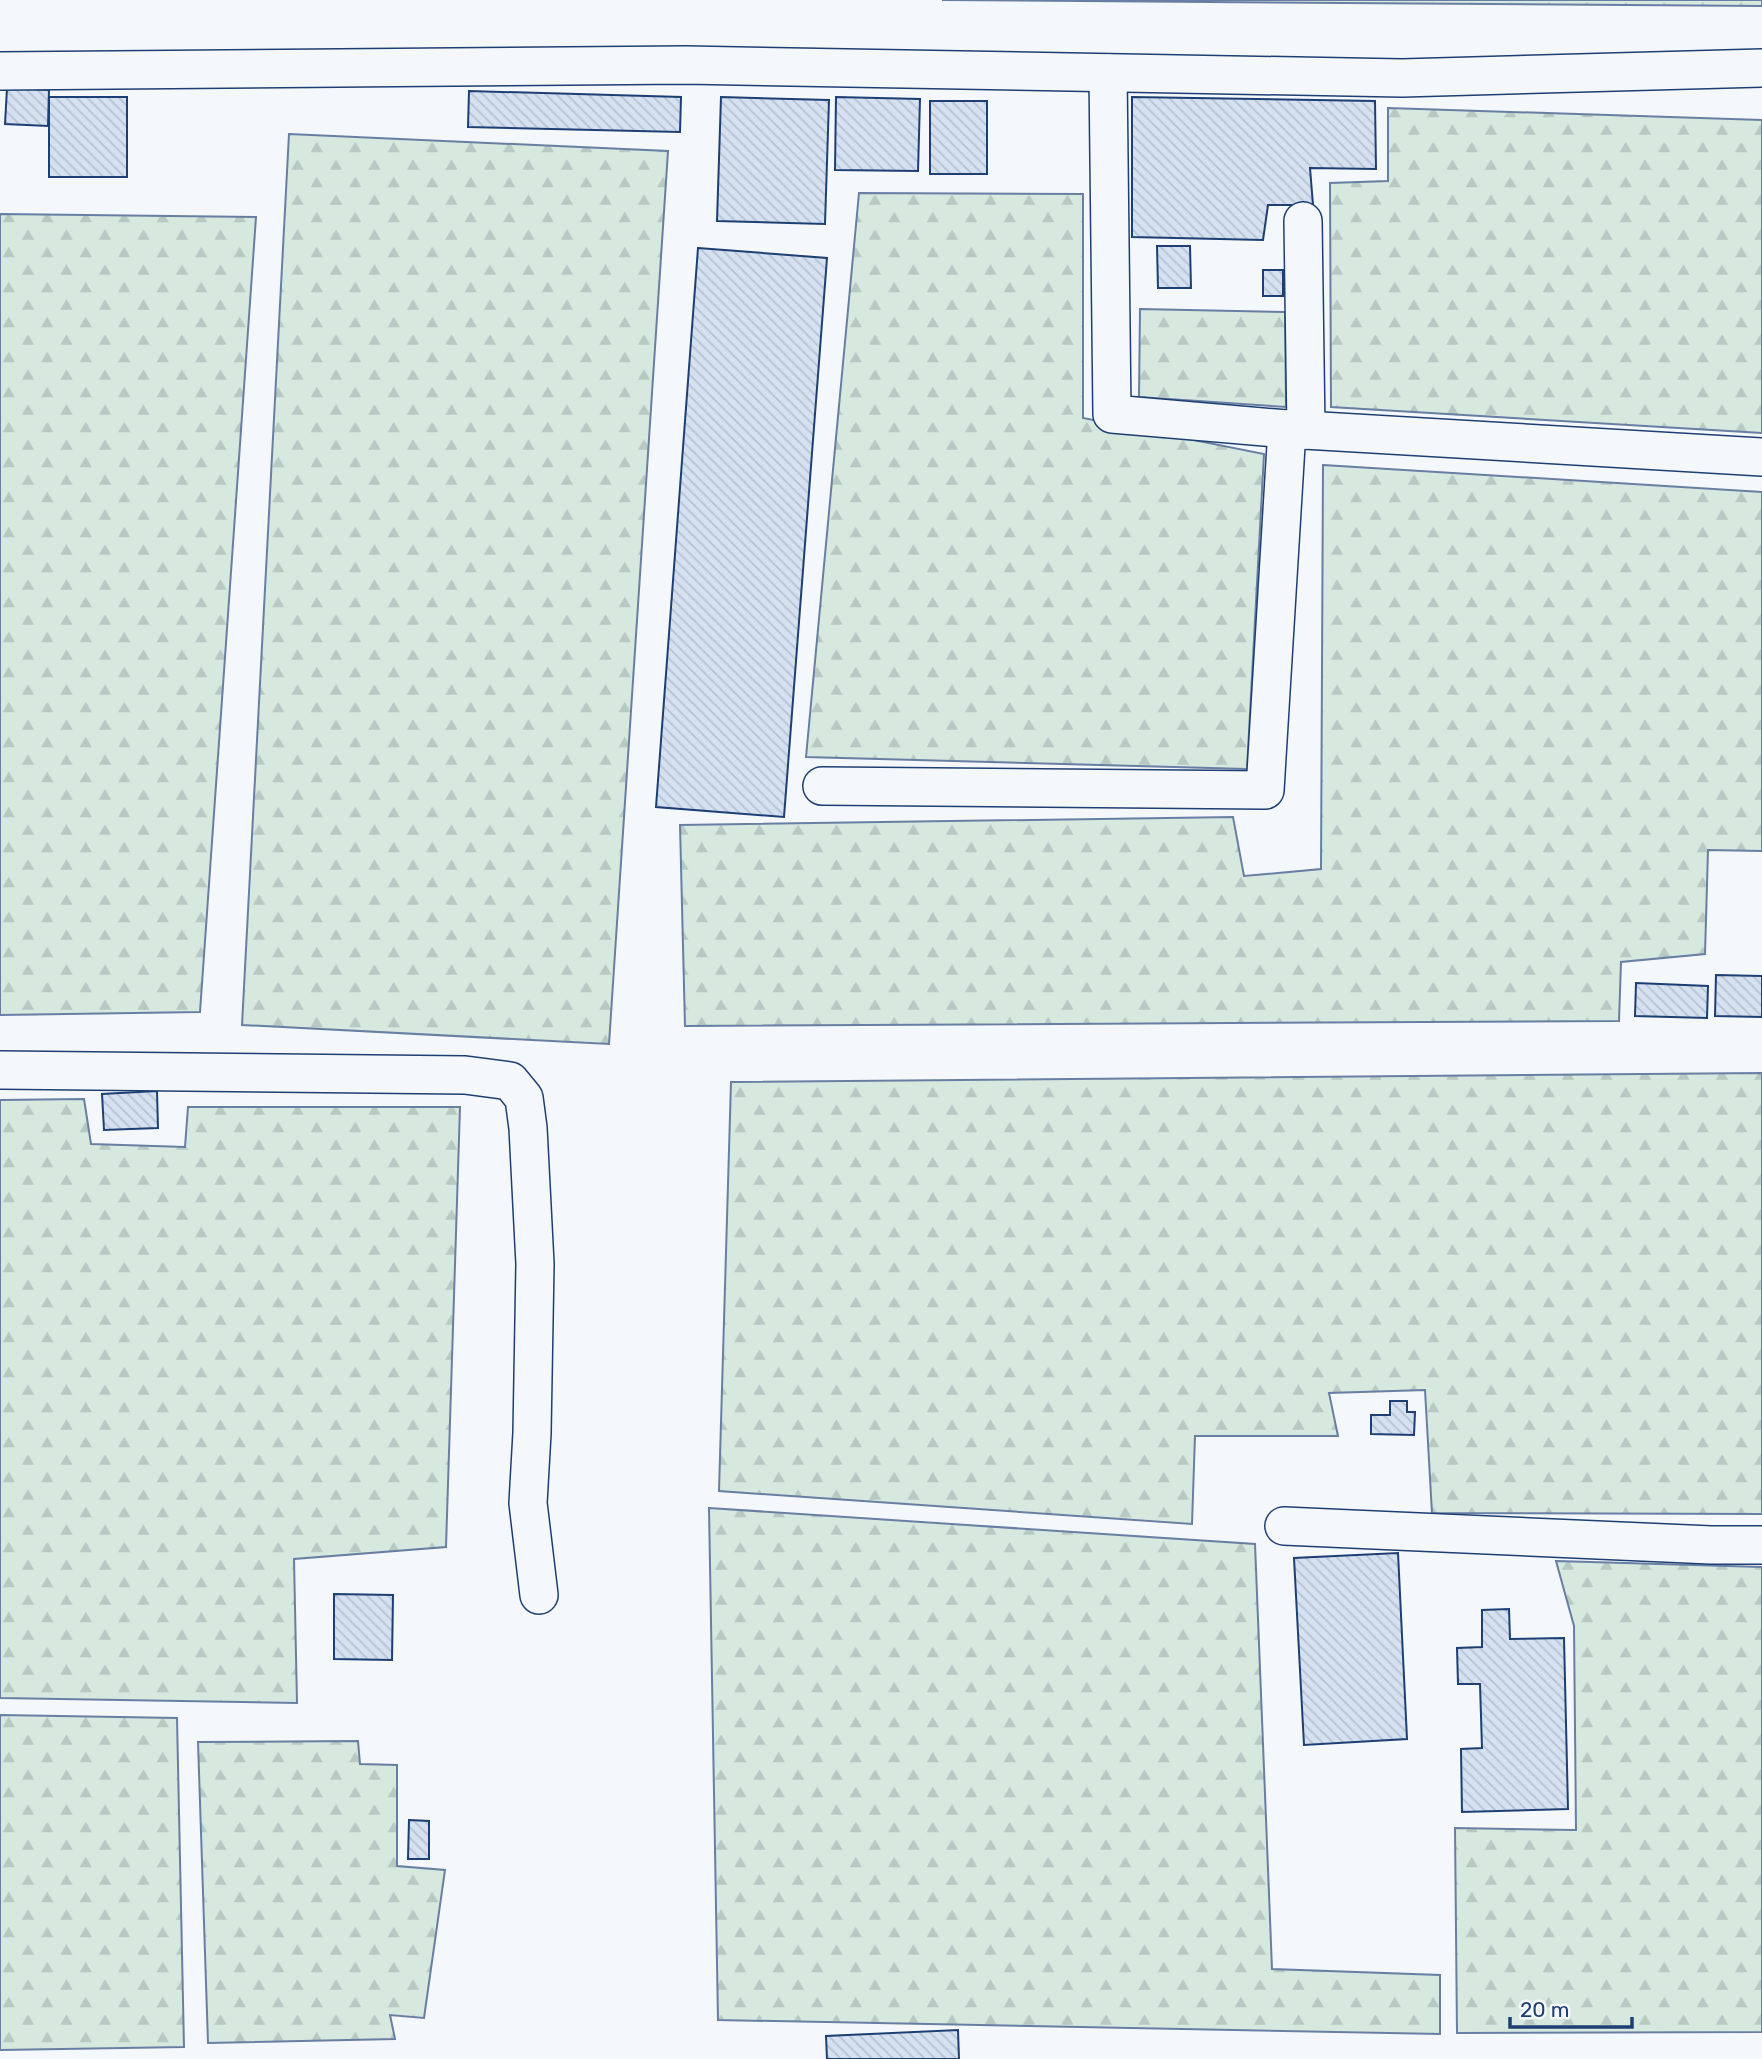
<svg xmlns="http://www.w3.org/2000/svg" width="1762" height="2059" font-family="Rubik,sans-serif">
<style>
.forest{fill:url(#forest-firs);stroke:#687fa3;stroke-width:2}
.building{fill:url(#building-back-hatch);stroke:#1d3f73;stroke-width:2}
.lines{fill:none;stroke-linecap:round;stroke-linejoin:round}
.minor-casing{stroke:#1d3f73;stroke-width:40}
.minor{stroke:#f4f7fb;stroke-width:37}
</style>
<defs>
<pattern id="forest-firs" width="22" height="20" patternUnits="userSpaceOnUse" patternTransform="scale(1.75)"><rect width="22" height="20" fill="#d7e8df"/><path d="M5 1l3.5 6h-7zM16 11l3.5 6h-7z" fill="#b8c8c3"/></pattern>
<pattern id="building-back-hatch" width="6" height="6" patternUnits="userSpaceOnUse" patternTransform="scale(1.75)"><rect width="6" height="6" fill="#d5e0f0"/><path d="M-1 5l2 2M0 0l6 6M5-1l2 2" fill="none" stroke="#b6c1d1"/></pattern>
</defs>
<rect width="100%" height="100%" fill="#f4f7fb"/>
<g class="forest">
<path d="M942,0h820v6z"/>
<path d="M1388,108l374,12v313l-431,-26 -1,-224 58,-2z"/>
<path d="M289,134l379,17 -59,893 -367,-19z"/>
<path d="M859,193l224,1v224l181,36 -17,315 -441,-12z"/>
<path d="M0,214l256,3 -56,795 -200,3z"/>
<path d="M1140,309l145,3 1,95 -147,-10z"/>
<path d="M1323,465l439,27v359l-54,-1 -3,104 -84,8 -2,59 -934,5 -5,-201 553,-8 11,59 77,-7z"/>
<path d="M1762,1073v441l-330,-1 -7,-123 -96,3 9,43h-143l-3,88 -473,-33 12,-409z"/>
<path d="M84,1099l7,45 94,3 3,-40h272l-14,440 -152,12 3,144 -297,-5v-598z"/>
<path d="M709,1508l546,36 17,425 168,6v59l-722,-14z"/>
<path d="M1556,1561l206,6v465l-305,1 -2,-205 121,2 -2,-204z"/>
<path d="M0,1715l177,3 7,329 -184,3z"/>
<path d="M358,1741l2,23 37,1v101l48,4 -21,148 -34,-3 5,24 -187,4 -10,-301z"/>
</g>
<g class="building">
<path d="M7,88l42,2 -1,36 -43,-2z"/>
<path d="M469,91l212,6 -1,35 -212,-5z"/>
<rect x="49" y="97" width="78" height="80"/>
<path d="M721,97l108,3 -4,124 -108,-3z"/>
<path d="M836,97l84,2 -2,72 -83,-1z"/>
<path d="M1132,97l243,4 1,68 -66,-1 3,37h-45l-5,35 -131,-3z"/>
<rect x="930" y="101" width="57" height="73"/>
<path d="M1157,246h33l1,42h-33z"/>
<path d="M698,248l129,10 -43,559 -128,-10z"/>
<rect x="1263" y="270" width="20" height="26"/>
<path d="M1716,975l46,1v41l-47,-1z"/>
<path d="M1636,983l72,3 -1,32 -72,-2z"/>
<path d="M157,1091l1,37 -54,2 -2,-36z"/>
<path d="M1390,1401h17v11h8l-1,23 -43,-1v-19h19z"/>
<path d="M1398,1553l9,186 -103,6 -10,-187z"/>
<path d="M334,1594l59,1 -1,65 -58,-1z"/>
<path d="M1509,1609l1,30 54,-1 4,171 -106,3 -1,-63 21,-1 -2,-64h-22l-1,-36 25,-1v-37z"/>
<path d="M409,1820l20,1v38h-21z"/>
<path d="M958,2030l1,29h-132l-1,-23z"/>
</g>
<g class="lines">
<defs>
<g id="minor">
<path d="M0,71l686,-6 716,13 360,-10"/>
<path d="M1108,73l4,341 175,15"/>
<path d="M1303,221l3,209"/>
<path d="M822,786l443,4 22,-361 475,28"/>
<path d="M0,1070l465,5 45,6 14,17 4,30 7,136 -3,169 -4,70 11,92"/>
<path d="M1284,1526l427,19h51"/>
</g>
</defs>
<use href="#minor" class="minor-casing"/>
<use href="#minor" class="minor"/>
</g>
<path d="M1510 2017v10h122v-10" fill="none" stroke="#1d3f73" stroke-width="3.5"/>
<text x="1520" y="2017" font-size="21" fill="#1d3f73" stroke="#f4f7fb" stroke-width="5" paint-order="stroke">20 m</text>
</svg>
